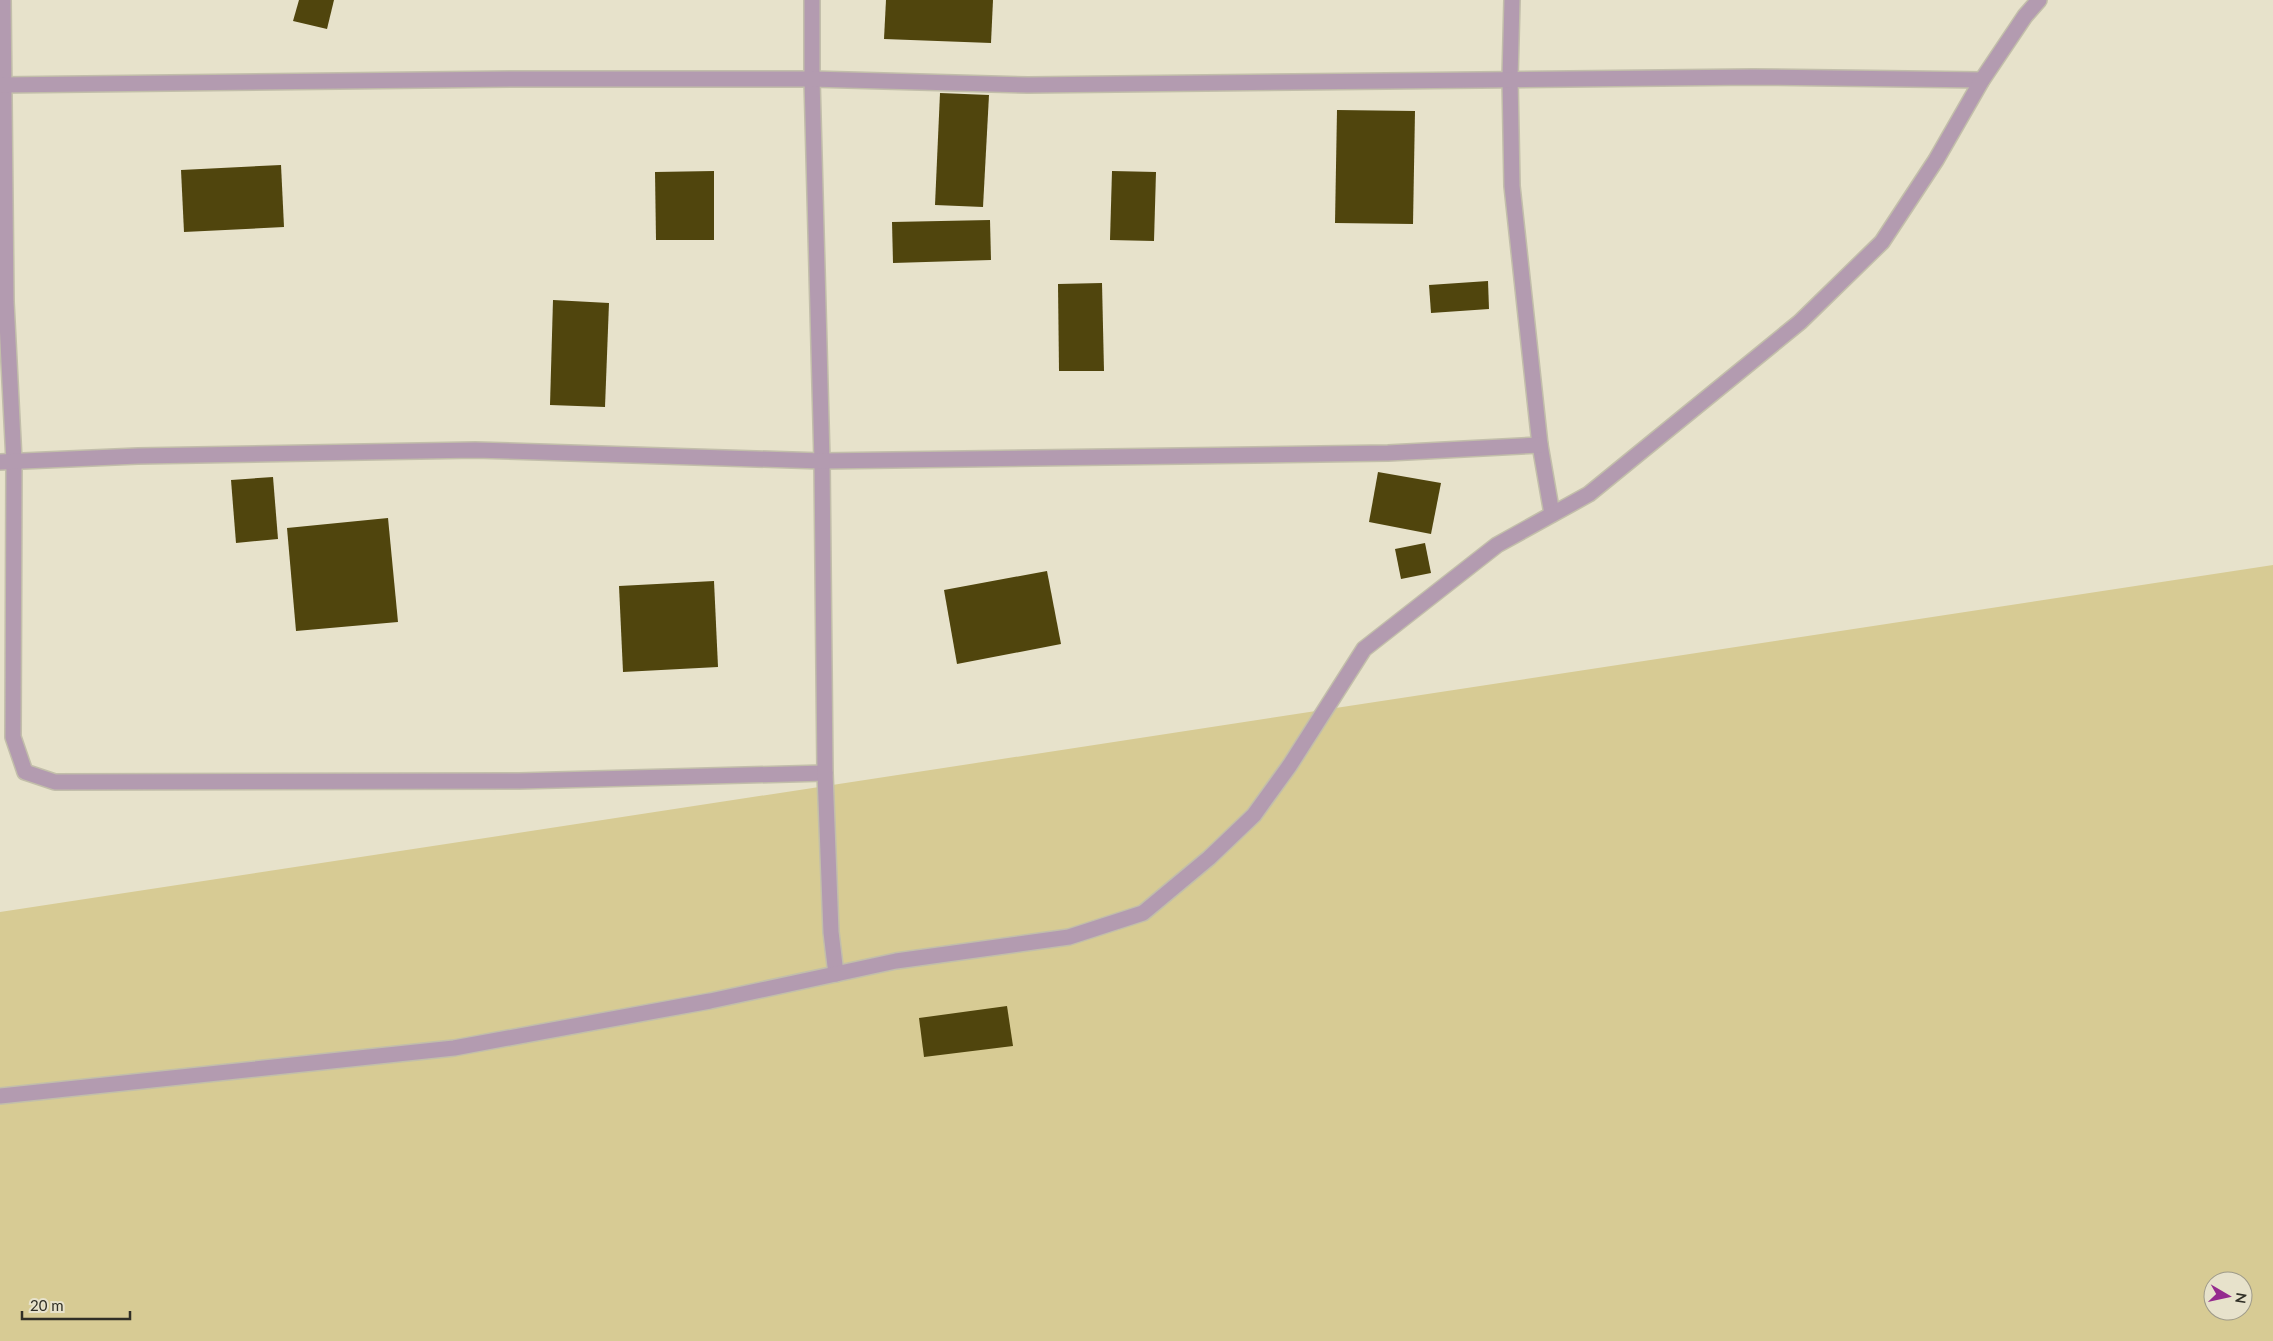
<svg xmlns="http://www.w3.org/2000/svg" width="2273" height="1341" font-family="Lato,sans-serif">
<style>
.green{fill:#d7cb94;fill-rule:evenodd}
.building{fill:#50450d}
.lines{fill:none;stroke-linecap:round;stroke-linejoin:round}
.street-casing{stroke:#c2beaa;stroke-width:18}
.street{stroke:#b39bb0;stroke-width:15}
</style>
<rect width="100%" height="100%" fill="#e7e2cb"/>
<path class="green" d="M2273,565v776h-2273v-429zM2213,1281h30v30h-30z"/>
<g class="building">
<path d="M299,0h35l-7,29 -34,-8z"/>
<path d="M886,0h107l-2,43 -107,-4z"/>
<path d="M940,93l49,2 -6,112 -48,-2z"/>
<path d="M1337,110l78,1 -2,113 -78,-1z"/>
<path d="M281,165l3,62 -100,5 -3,-62z"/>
<path d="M714,171v69h-58l-1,-68z"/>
<path d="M1112,171l44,1 -2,69 -44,-1z"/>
<path d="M990,220l1,40 -98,3 -1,-41z"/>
<path d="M1488,281l1,28 -58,4 -2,-28z"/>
<path d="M1102,283l2,88h-45l-1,-87z"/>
<path d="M553,300l56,3 -4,104 -55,-2z"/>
<path d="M1378,472l63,11 -10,51 -62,-12z"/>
<path d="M273,477l5,62 -42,4 -5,-63z"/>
<path d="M388,518l10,104 -102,9 -9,-103z"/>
<path d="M1425,543l6,30 -30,6 -6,-30z"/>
<path d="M1047,571l14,73 -104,20 -13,-74z"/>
<path d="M714,581l4,86 -95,5 -4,-86z"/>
<path d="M1007,1006l6,40 -89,11 -5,-39z"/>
</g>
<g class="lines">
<defs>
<g id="street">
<path d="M3,0l3,302 8,159 -1,276 12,35 30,10 464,-1 306,-8"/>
<path d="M812,0v79l10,382 3,312 6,159 5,42"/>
<path d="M1512,0l-2,78 2,108 28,259 12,69"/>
<path d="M0,85l518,-6h294l216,6 725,-8 229,3"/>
<path d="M0,462l138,-6 337,-6 347,11 566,-8 152,-8"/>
<path d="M0,1096l454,-48 256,-47 186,-40 173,-24 74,-24 66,-55 45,-43 36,-50 74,-116 133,-104 92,-51 211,-172 82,-80 54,-82 46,-80 43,-64 14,-16"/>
</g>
</defs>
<use href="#street" class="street-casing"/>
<use href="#street" class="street"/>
</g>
<g transform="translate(2228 1296) rotate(99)"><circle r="24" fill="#e7e2cb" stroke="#9e9a89"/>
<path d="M0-4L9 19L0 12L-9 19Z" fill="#952b8e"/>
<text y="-8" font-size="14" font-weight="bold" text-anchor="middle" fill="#302f26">N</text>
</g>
<path d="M22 1311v8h108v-8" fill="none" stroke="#302f26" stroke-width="2.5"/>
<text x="30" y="1311" font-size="15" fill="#302f26" stroke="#e7e2cb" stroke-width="4" paint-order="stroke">20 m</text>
</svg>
